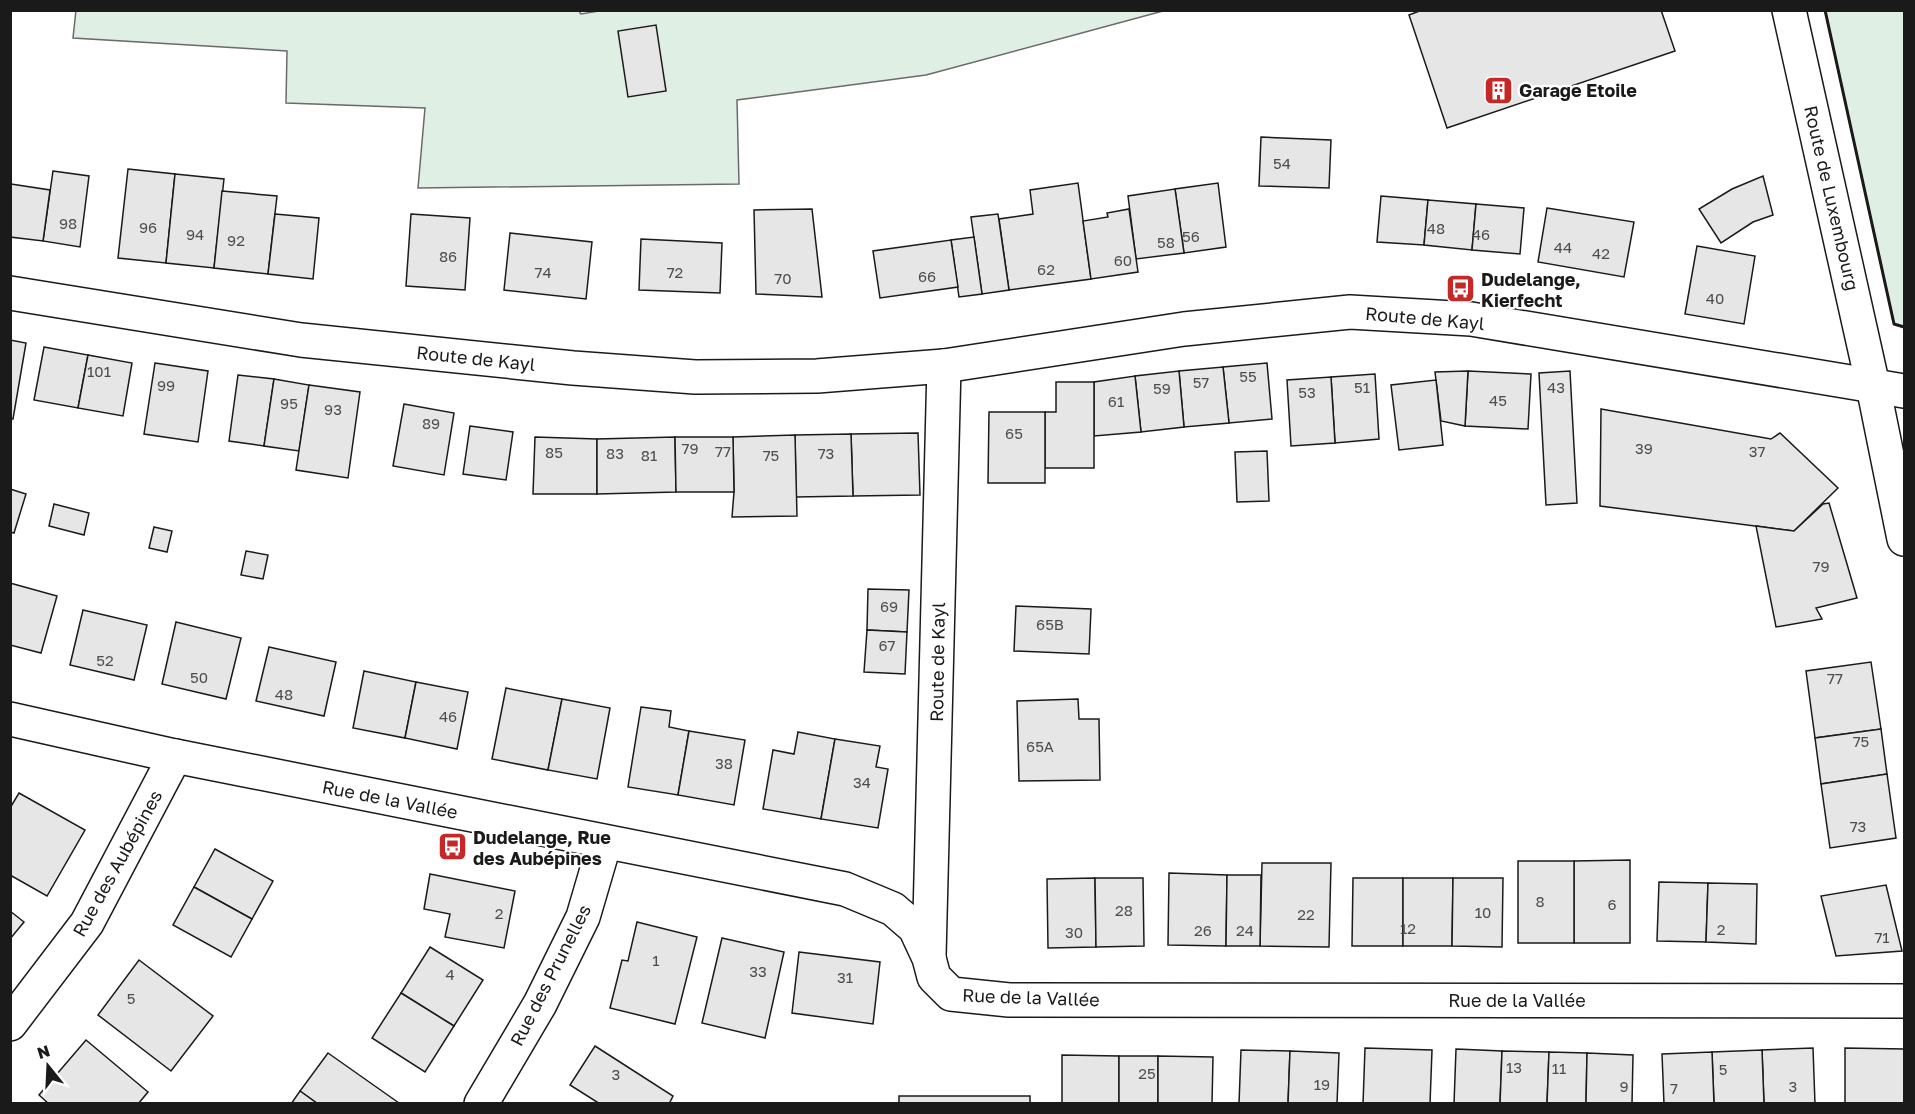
<svg xmlns="http://www.w3.org/2000/svg" width="1915" height="1114" font-family="'Golos Text',sans-serif">
<style>
.green{fill:#e0efe3;stroke:#6a6a6a;stroke-width:1.5}
.building{fill:#e6e6e6;stroke:#1a1a1a;stroke-width:1.5}
.lines{fill:none;stroke-linecap:round;stroke-linejoin:round}
.minor-casing{stroke:#1a1a1a;stroke-width:36}
.secondary-casing{stroke:#1a1a1a;stroke-width:36}
.primary-casing{stroke:#1a1a1a;stroke-width:36}
.minor{stroke:#fff;stroke-width:33}
.secondary{stroke:#fff;stroke-width:33}
.primary{stroke:#fff;stroke-width:33}
.wall{stroke:#1a1a1a;stroke-width:3}
.labels{text-anchor:middle;dominant-baseline:central;stroke-width:4.5;stroke-linejoin:round;paint-order:stroke}
.number-label{font-size:15px;fill:#4d4d4d}
.poi-label{font-size:18px;font-weight:bold;fill:#1a1a1a;stroke:#fff;text-anchor:start}
.street-label{font-size:18px;fill:#1a1a1a;stroke:#fff}
</style>
<rect width="100%" height="100%" fill="#fff"/>
<g class="green">
<path d="M76,10h502l3,4 24,-4 558,1 -237,64 -189,25 2,84 -321,4 7,-80 -139,-5 1,-52 -214,-13z"/>
<path d="M1825,11h79v316l-10,-3z"/>
</g>
<g class="building">
<path d="M1422,10h239l14,41 -228,77 -38,-113z"/>
<path d="M656,25l10,66 -38,6 -10,-66z"/>
<path d="M1261,137l70,3 -2,48 -70,-2z"/>
<path d="M128,169l47,5 -9,89 -48,-5z"/>
<path d="M53,171l36,5 -9,71 -37,-6z"/>
<path d="M175,174l49,5 -10,89 -48,-5z"/>
<path d="M1763,176l10,39 -20,7 -32,21 -22,-34 33,-20z"/>
<path d="M1078,183l13,96 -82,11 -10,-71 34,-5 -3,-24z"/>
<path d="M1218,183l8,64 -42,6 -9,-64z"/>
<path d="M11,184l39,6 -7,51 -33,-4z"/>
<path d="M1175,189l9,64 -48,6 -8,-63z"/>
<path d="M222,191l55,5 -9,78 -54,-6z"/>
<path d="M1381,196l47,4 -4,45 -47,-3z"/>
<path d="M1428,200l48,4 -4,46 -48,-5z"/>
<path d="M1476,204l48,4 -4,46 -48,-4z"/>
<path d="M1547,208l87,14 -10,55 -86,-15z"/>
<path d="M812,209l10,88 -66,-3 -2,-84z"/>
<path d="M1129,209l9,63 -47,7 -8,-58 25,-4 -1,-4z"/>
<path d="M275,214l44,4 -6,61 -45,-5z"/>
<path d="M411,214l59,4 -5,72 -59,-4z"/>
<path d="M998,214l11,76 -27,4 -11,-77z"/>
<path d="M510,233l82,9 -6,57 -82,-9z"/>
<path d="M974,237l8,57 -23,3 -8,-57z"/>
<path d="M641,239l81,4 -2,50 -81,-3z"/>
<path d="M951,240l7,47 -78,11 -7,-47z"/>
<path d="M1697,246l58,10 -11,68 -59,-10z"/>
<path d="M10,340l16,3 -13,76h-3z"/>
<path d="M44,347l44,8 -10,53 -44,-8z"/>
<path d="M88,355l44,8 -9,53 -45,-8z"/>
<path d="M155,363l53,8 -10,71 -54,-8z"/>
<path d="M1267,363l5,56 -43,4 -6,-56z"/>
<path d="M1223,367l6,56 -45,4 -5,-56z"/>
<path d="M1179,371l5,56 -43,5 -6,-56z"/>
<path d="M1468,371l63,3 -3,55 -63,-3z"/>
<path d="M1468,371l-3,55 -24,-5 -6,-49z"/>
<path d="M1570,371l7,132 -31,2 -7,-132z"/>
<path d="M1375,374l4,65 -44,4 -4,-66z"/>
<path d="M238,375l36,4 -10,67 -35,-5z"/>
<path d="M1135,376l6,56 -47,4v-54z"/>
<path d="M1331,377l4,66 -44,3 -4,-66z"/>
<path d="M274,379l35,6 -10,66 -35,-5z"/>
<path d="M1436,380l7,65 -44,5 -8,-65z"/>
<path d="M1056,382h38v86h-49v-56h11z"/>
<path d="M309,385l51,7 -12,86 -52,-8z"/>
<path d="M404,404l50,9 -10,62 -51,-9z"/>
<path d="M1601,409l170,30 9,-6 58,55 -44,43 -194,-25z"/>
<path d="M989,412h56v71h-57z"/>
<path d="M470,426l43,6 -7,48 -43,-6z"/>
<path d="M918,433l2,62 -67,1 -2,-62z"/>
<path d="M851,434l2,62 -57,1 -1,-62z"/>
<path d="M795,435l2,81 -65,1 2,-25 -1,-55z"/>
<path d="M535,437l62,2v55h-64z"/>
<path d="M675,437l1,55 -79,2v-55z"/>
<path d="M675,437h58l1,55h-58z"/>
<path d="M1267,451l2,50 -32,1 -2,-50z"/>
<path d="M10,489l16,5 -12,39 -4,-1z"/>
<path d="M1829,503l28,95 -41,10 6,11 -46,8 -20,-101 38,5 29,-27z"/>
<path d="M54,504l35,9 -5,22 -35,-9z"/>
<path d="M154,527l18,4 -5,21 -18,-4z"/>
<path d="M246,551l22,4 -5,24 -22,-4z"/>
<path d="M10,583l47,13 -16,57 -31,-8z"/>
<path d="M868,589l41,1 -2,42 -40,-2z"/>
<path d="M1016,606l75,3 -2,45 -75,-3z"/>
<path d="M83,610l64,15 -13,55 -64,-15z"/>
<path d="M176,622l65,16 -15,61 -64,-15z"/>
<path d="M867,630l40,2 -2,42 -41,-2z"/>
<path d="M269,647l67,15 -12,54 -68,-15z"/>
<path d="M1871,662l10,67 -66,9 -9,-67z"/>
<path d="M364,671l52,11 -11,56 -52,-10z"/>
<path d="M416,682l52,10 -11,57 -52,-11z"/>
<path d="M506,688l56,11 -14,71 -56,-11z"/>
<path d="M562,699l48,9 -13,71 -49,-9z"/>
<path d="M1078,699l1,20h20l1,61 -81,1 -2,-80z"/>
<path d="M641,707l30,4 -2,16 20,4 -11,64 -50,-8z"/>
<path d="M1881,729l6,45 -66,10 -6,-46z"/>
<path d="M689,731l56,9 -11,65 -56,-10z"/>
<path d="M798,732l37,7 -14,80 -58,-10 10,-59 21,4z"/>
<path d="M835,739l45,7 -4,21 12,2 -10,59 -57,-9z"/>
<path d="M1887,774l9,64 -66,10 -9,-64z"/>
<path d="M19,793l66,37 -38,66 -37,-21v-67z"/>
<path d="M215,849l58,32 -21,38 -58,-32z"/>
<path d="M1630,860v83h-56v-82z"/>
<rect x="1518" y="861" width="56" height="82"/>
<path d="M1262,863h69l-2,84 -69,-1z"/>
<path d="M1169,873l58,2 -1,71 -58,-1z"/>
<path d="M430,874l85,17 -11,57 -59,-11 5,-23 -26,-5z"/>
<path d="M1227,875h34l-1,71h-34z"/>
<path d="M1095,878l1,69 -48,1 -1,-69z"/>
<path d="M1095,878h48l1,68 -48,1z"/>
<path d="M1353,878h50v68h-51z"/>
<path d="M1403,878h50l-1,68h-49z"/>
<path d="M1453,878h50l-1,69 -50,-1z"/>
<path d="M1659,882l49,1 -2,59 -49,-1z"/>
<path d="M1708,883l49,1 -1,60 -50,-2z"/>
<path d="M1886,885l16,66 -66,5 -15,-60z"/>
<path d="M194,887l58,32 -21,38 -58,-32z"/>
<path d="M10,911l14,11 -14,17z"/>
<path d="M637,922l60,15 -22,87 -65,-16 12,-48 6,1z"/>
<path d="M722,938l62,14 -19,86 -63,-15z"/>
<path d="M430,947l53,33 -29,46 -53,-33z"/>
<path d="M799,952l81,10 -7,62 -81,-11z"/>
<path d="M139,960l74,56 -42,55 -73,-56z"/>
<path d="M401,993l53,33 -29,46 -53,-34z"/>
<path d="M86,1040l62,52 -10,12h-89l-10,-9z"/>
<path d="M595,1046l78,50 -4,8h-69l-30,-19z"/>
<path d="M1365,1048l67,2 -2,54h-67z"/>
<path d="M1813,1048l2,56h-51l-2,-54z"/>
<path d="M1845,1048l59,1v55h-59z"/>
<path d="M1456,1049l46,2 -2,53h-46z"/>
<path d="M1241,1050l49,1 -2,53h-49z"/>
<path d="M1762,1050l2,54h-50l-2,-52z"/>
<path d="M1290,1051l49,2 -2,51h-49z"/>
<path d="M1502,1051l47,1 -2,52h-47z"/>
<path d="M1549,1052l38,1 -1,51h-39z"/>
<path d="M1712,1052l2,52h-50l-2,-50z"/>
<path d="M328,1053l71,50 -1,1h-80l-18,-13z"/>
<path d="M1587,1053l46,2 -1,49h-46z"/>
<path d="M1062,1055l57,1v48h-57z"/>
<rect x="1119" y="1056" width="39" height="48"/>
<path d="M1158,1056l55,1 -1,47h-54z"/>
<path d="M300,1091l18,13h-27z"/>
<rect x="899" y="1096" width="131" height="8"/>
</g>
<g class="lines">
<defs>
<g id="minor">
<path d="M10,719l165,37 670,133 48,20 22,19 14,30 5,19 17,17 58,6 895,1"/>
<path d="M929,956l15,-590"/>
<path d="M10,1024l77,-101 88,-167"/>
<path d="M481,1104l59,-100 43,-87 22,-75"/>
</g>
<path id="secondary" d="M1873,386l31,153"/>
<g id="primary">
<path d="M1789,10l84,376"/>
<path d="M10,293l291,47 272,28 122,9 122,-1 127,-10 240,-37 166,-17 121,7 433,72"/>
</g>
</defs>
<use href="#minor" class="minor-casing"/>
<use href="#secondary" class="secondary-casing"/>
<use href="#primary" class="primary-casing"/>
<use href="#minor" class="minor"/>
<use href="#secondary" class="secondary"/>
<use href="#primary" class="primary"/>
<path class="wall" d="M1825,10l69,314 10,3"/>
</g>
<defs>
<symbol id="building-square" viewBox="-11 -11 22 22"><rect x="-9" y="-9" width="18" height="18" rx="4" fill="#c62828" stroke="#fff"/><path d="M-4-6H4V6H1V3H-1V6H-4ZM-2.5-4.3h1.7v1.8h-1.7ZM.8-4.3h1.7v1.8H.8ZM-2.5-1h1.7V.8h-1.7ZM.8-1h1.7V.8H.8Z" fill="#fff"/></symbol>
<symbol id="bus-square" viewBox="-11 -11 22 22"><rect x="-9" y="-9" width="18" height="18" rx="4" fill="#c62828" stroke="#fff"/><path d="M-5-6H5V4H4V6H2V4H-2V6H-4V4H-5ZM-3.5-4V0h7V-4ZM-3.5 1.2v1.5H-2V1.2ZM2 1.2v1.5H3.5V1.2Z" fill="#fff"/></symbol>
</defs>
<g fill-rule="evenodd">
<use href="#building-square" x="1482" y="74" width="33" height="33"/>
<use href="#bus-square" x="1444" y="272" width="33" height="33"/>
<use href="#bus-square" x="436" y="830" width="33" height="33"/>
</g>
<g class="labels">
<g class="number-label">
<text x="1282" y="163">54</text>
<text x="68" y="223">98</text>
<text x="148" y="227">96</text>
<text x="1436" y="228">48</text>
<text x="195" y="234">94</text>
<text x="1481" y="234">46</text>
<text x="1191" y="236">56</text>
<text x="236" y="240">92</text>
<text x="1166" y="242">58</text>
<text x="1563" y="247">44</text>
<text x="1601" y="253">42</text>
<text x="448" y="256">86</text>
<text x="1123" y="260">60</text>
<text x="1046" y="269">62</text>
<text x="543" y="272">74</text>
<text x="675" y="272">72</text>
<text x="927" y="276">66</text>
<text x="783" y="278">70</text>
<text x="1715" y="298">40</text>
<text x="99" y="371">101</text>
<text x="1248" y="376">55</text>
<text x="1201" y="382">57</text>
<text x="166" y="385">99</text>
<text x="1362" y="387">51</text>
<text x="1556" y="387">43</text>
<text x="1162" y="388">59</text>
<text x="1307" y="392">53</text>
<text x="1498" y="400">45</text>
<text x="1116" y="401">61</text>
<text x="289" y="403">95</text>
<text x="333" y="409">93</text>
<text x="431" y="423">89</text>
<text x="1014" y="433">65</text>
<text x="690" y="448">79</text>
<text x="1644" y="448">39</text>
<text x="723" y="451">77</text>
<text x="1757" y="451">37</text>
<text x="554" y="452">85</text>
<text x="615" y="453">83</text>
<text x="826" y="453">73</text>
<text x="649" y="455">81</text>
<text x="771" y="455">75</text>
<text x="1821" y="566">79</text>
<text x="889" y="606">69</text>
<text x="1050" y="624">65B</text>
<text x="887" y="645">67</text>
<text x="105" y="660">52</text>
<text x="199" y="677">50</text>
<text x="1835" y="678">77</text>
<text x="284" y="694">48</text>
<text x="448" y="716">46</text>
<text x="1861" y="741">75</text>
<text x="1040" y="746">65A</text>
<text x="724" y="763">38</text>
<text x="862" y="782">34</text>
<text x="1858" y="826">73</text>
<text x="1540" y="901">8</text>
<text x="1612" y="904">6</text>
<text x="1124" y="910">28</text>
<text x="1483" y="912">10</text>
<text x="499" y="913">2</text>
<text x="1306" y="914">22</text>
<text x="1408" y="928">12</text>
<text x="1721" y="929">2</text>
<text x="1203" y="930">26</text>
<text x="1245" y="930">24</text>
<text x="1074" y="932">30</text>
<text x="1882" y="937">71</text>
<text x="656" y="960">1</text>
<text x="758" y="971">33</text>
<text x="450" y="974">4</text>
<text x="845" y="977">31</text>
<text x="131" y="998">5</text>
<text x="1514" y="1067">13</text>
<text x="1559" y="1068">11</text>
<text x="1723" y="1069">5</text>
<text x="1147" y="1073">25</text>
<text x="616" y="1074">3</text>
<text x="1322" y="1084">19</text>
<text x="1624" y="1086">9</text>
<text x="1793" y="1086">3</text>
<text x="1674" y="1088">7</text>
</g>
<g class="poi-label">
<text x="1519" y="90">Garage Etoile</text>
<text x="1481" y="279">Dudelange,<tspan x="1481" dy="21">Kierfecht</tspan></text>
<text x="473" y="837">Dudelange, Rue<tspan x="473" dy="21">des Aubépines</tspan></text>
</g>
<g class="street-label">
<text transform="translate(1832 198) rotate(77)">Route de Luxembourg</text>
<text transform="translate(1425 318) rotate(5)">Route de Kayl</text>
<text transform="translate(476 358) rotate(6)">Route de Kayl</text>
<text transform="translate(937 662) rotate(-89)">Route de Kayl</text>
<text transform="translate(390 799) rotate(11)">Rue de la Vallée</text>
<text transform="translate(117 863) rotate(-61)">Rue des Aubépines</text>
<text transform="translate(550 975) rotate(-63)">Rue des Prunelles</text>
<text transform="translate(1031 997) rotate(2)">Rue de la Vallée</text>
<text x="1517" y="1000">Rue de la Vallée</text>
</g>
</g>
<rect width="1915" height="1114" fill="none" stroke="#1a1a1a" stroke-width="24"/>
<g transform="translate(48 1066) rotate(342)" stroke="#ffffff" stroke-width="4.5" paint-order="stroke">
<path d="M0-4.5L10 22L0 15L-10 22Z" fill="#1a1a1a"/>
<text y="-9" font-size="16" font-weight="bold" text-anchor="middle" fill="#1a1a1a">N</text>
</g>
</svg>
